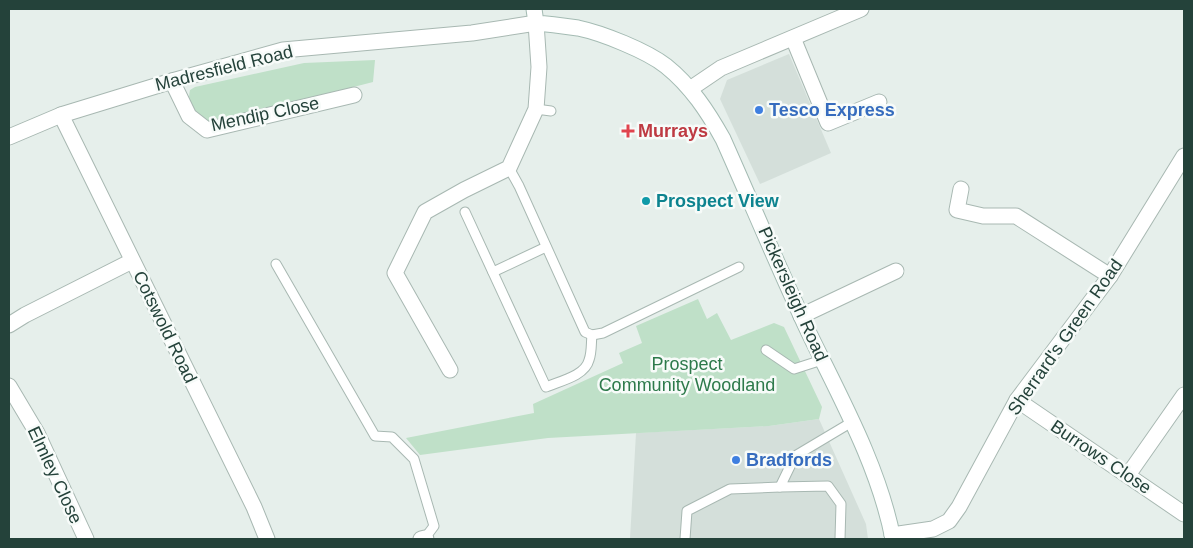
<svg xmlns="http://www.w3.org/2000/svg" width="1193" height="548" font-family="Helvetica,sans-serif">
<style>
.built{fill:#d4dfda}
.green{fill:#bfe0c8}
.lines{fill:none;stroke-linecap:round;stroke-linejoin:round}
.service-casing{stroke:#a8b8b2;stroke-width:11}
.minor-casing{stroke:#a8b8b2;stroke-width:17}
.tertiary-casing{stroke:#a8b8b2;stroke-width:17}
.secondary-casing{stroke:#a4bbb3;stroke-width:17}
.service{stroke:#fff;stroke-width:9}
.minor{stroke:#fff;stroke-width:15}
.tertiary{stroke:#fff;stroke-width:15}
.secondary{stroke:#fff;stroke-width:15}
.shop-dot{fill:#3f7fe0;stroke:#f7fbf9;stroke-width:2}
.health-dot{fill:#e0444e;stroke:#f7fbf9;stroke-width:2}
.culture-dot{fill:#0f9aa8;stroke:#f7fbf9;stroke-width:2}
.labels{text-anchor:middle;dominant-baseline:central;stroke-width:5;stroke-linejoin:round;paint-order:stroke}
.street-label{font-size:18px;fill:#24423a;stroke:#f7fbf9}
.shop-label{font-size:18px;font-weight:bold;fill:#366cbe;stroke:#f7fbf9;text-anchor:start}
.health-label{font-size:18px;font-weight:bold;fill:#be3a42;stroke:#f7fbf9;text-anchor:start}
.culture-label{font-size:18px;font-weight:bold;fill:#0d838f;stroke:#f7fbf9;text-anchor:start}
.park-label{font-size:18px;fill:#2d7a4b;stroke:#f7fbf9}
</style>
<rect width="100%" height="100%" fill="#e6efeb"/>
<g class="built">
<path d="M789,54l42,99 -71,31 -40,-85 7,-19z"/>
<path d="M819,419l47,105 2,15h-238l6,-106 133,-7z"/>
</g>
<g class="green">
<path d="M375,60l-2,22 -164,42c-12,-8 -23,-18 -19,-34l5,-3 109,-24z"/>
<path d="M698,299l9,20 10,-6 14,27 43,-17 10,4 38,80 -3,12 -50,7 -221,12 -128,17 -14,-17 128,-25 -1,-9 90,-41 -4,-10 23,-10 -6,-17z"/>
</g>
<g class="lines">
<defs>
<g id="service">
<path d="M536,109l15,2"/>
<path d="M509,168l10,18 66,146 7,3 11,-2 136,-66"/>
<path d="M465,212l81,175c14,-6 39,-11 43,-27 3,-8 2,-17 3,-25"/>
<path d="M276,264l99,172 17,1 22,22 20,67 -9,12"/>
<path d="M493,272l53,-25"/>
<path d="M766,350l28,19 28,-9"/>
<path d="M685,539l2,-28 43,-22 50,-2"/>
<path d="M840,539l1,-35 -13,-18 -48,1 15,-31 57,-34"/>
</g>
<g id="minor">
<path d="M793,38l35,85 51,-21"/>
<path d="M172,81l17,35 18,14 147,-35"/>
<path d="M61,115l193,392 13,32"/>
<path d="M961,189l-4,21 26,6h33l94,60"/>
<path d="M801,316l95,-45"/>
<path d="M9,325l16,-10 107,-54"/>
<path d="M450,370l-55,-97 30,-61 39,-22 45,-22 27,-59 3,-42 -3,-44"/>
<path d="M9,386l28,47 49,106"/>
<path d="M1017,400l167,114"/>
<path d="M1128,475l56,-80"/>
<path d="M892,535l41,-6 16,-8 10,-14 58,-107 93,-124 74,-120"/>
<path d="M421,539l4,-1 1,1"/>
</g>
<g id="tertiary">
<path d="M690,89l31,-21 140,-59"/>
<path d="M9,137l52,-22 111,-34 111,-31 189,-17 64,-10"/>
</g>
<path id="secondary" d="M534,9l2,14c14,1 28,3 42,5 24,5 69,23 88,38 25,20 42,46 57,73 29,65 56,130 86,194 32,66 70,134 84,206"/>
</defs>
<use href="#service" class="service-casing"/>
<use href="#minor" class="minor-casing"/>
<use href="#tertiary" class="tertiary-casing"/>
<use href="#secondary" class="secondary-casing"/>
<use href="#service" class="service"/>
<use href="#minor" class="minor"/>
<use href="#tertiary" class="tertiary"/>
<use href="#secondary" class="secondary"/>
</g>
<g class="shop-dot">
<circle cx="759" cy="110" r="5"/>
<circle cx="736" cy="460" r="5"/>
</g>
<path class="health-dot" d="M625.5 123.5h5v5h5v5h-5v5h-5v-5h-5v-5h5z"/>
<circle class="culture-dot" cx="646" cy="201" r="5"/>
<g class="labels">
<g class="street-label">
<text transform="translate(224 68) rotate(-14)">Madresfield Road</text>
<text transform="translate(265 114) rotate(-12)">Mendip Close</text>
<text transform="translate(793 294) rotate(66)">Pickersleigh Road</text>
<text transform="translate(165 327) rotate(64)">Cotswold Road</text>
<text transform="translate(1065 337) rotate(-55)">Sherrard's Green Road</text>
<text transform="translate(1101 457) rotate(34)">Burrows Close</text>
<text transform="translate(55 475) rotate(65)">Elmley Close</text>
</g>
<g class="shop-label">
<text x="769" y="110">Tesco Express</text>
<text x="746" y="460">Bradfords</text>
</g>
<g class="health-label">
<text x="638" y="131">Murrays</text>
</g>
<g class="culture-label">
<text x="656" y="201">Prospect View</text>
</g>
<g class="park-label">
<text x="687" y="364">Prospect<tspan x="687" dy="21">Community Woodland</tspan></text>
</g>
</g>
<rect width="1193" height="548" fill="none" stroke="#24423a" stroke-width="20"/>
</svg>
